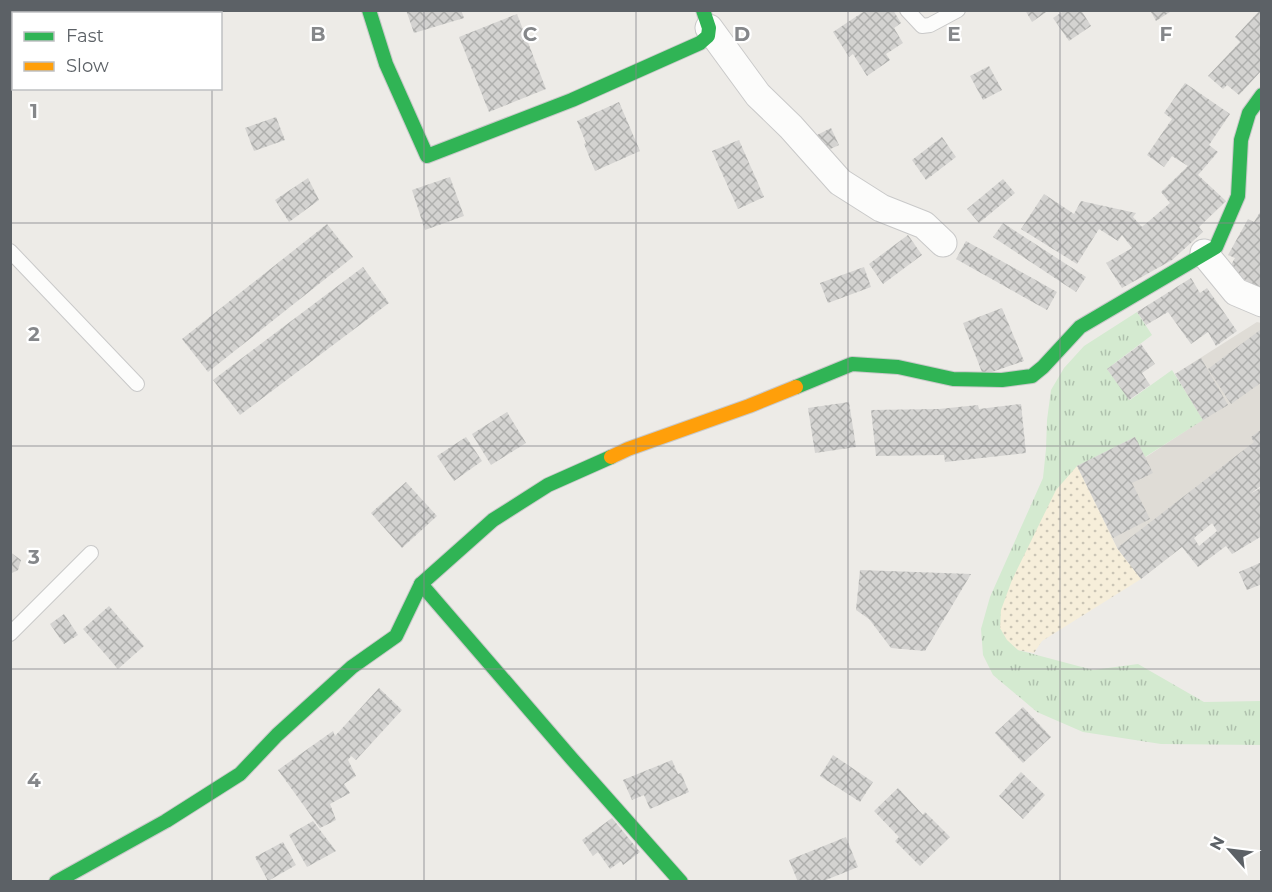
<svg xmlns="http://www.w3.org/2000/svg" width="1272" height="892" font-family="Montserrat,sans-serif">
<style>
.education{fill:#dfdcd6}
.grass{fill:url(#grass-tufts)}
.sand{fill:url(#sand-dots)}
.building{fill:url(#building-cross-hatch);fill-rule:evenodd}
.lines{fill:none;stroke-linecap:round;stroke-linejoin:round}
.lane-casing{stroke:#c9c9c9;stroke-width:16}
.street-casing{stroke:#c9c9c9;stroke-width:29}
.fast-casing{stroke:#c9c9c9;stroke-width:16}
.slow-casing{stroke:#c9c9c9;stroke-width:16}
.lane{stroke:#fcfcfb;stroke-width:14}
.street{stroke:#fcfcfb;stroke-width:27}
.fast{stroke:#30b455;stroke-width:14}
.slow{stroke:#ff9f0a;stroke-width:14}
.grid{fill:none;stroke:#85878a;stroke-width:1.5;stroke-opacity:0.55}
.grid-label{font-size:20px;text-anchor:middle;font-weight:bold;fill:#85878a;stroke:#fff;stroke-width:4.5;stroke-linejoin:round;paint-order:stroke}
</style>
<defs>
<pattern id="grass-tufts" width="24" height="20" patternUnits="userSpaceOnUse" patternTransform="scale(1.5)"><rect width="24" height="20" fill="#d4ead0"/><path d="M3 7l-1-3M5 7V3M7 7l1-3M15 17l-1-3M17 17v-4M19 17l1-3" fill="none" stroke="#afc1ad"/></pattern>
<pattern id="sand-dots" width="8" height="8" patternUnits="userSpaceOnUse" patternTransform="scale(1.5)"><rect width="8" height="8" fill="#f6eeda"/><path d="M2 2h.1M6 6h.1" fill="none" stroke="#cac4b5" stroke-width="1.8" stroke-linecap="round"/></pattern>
<pattern id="building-cross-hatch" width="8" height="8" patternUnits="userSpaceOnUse" patternTransform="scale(1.5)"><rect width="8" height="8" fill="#d4d3d1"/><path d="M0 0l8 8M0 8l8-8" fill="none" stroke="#afafad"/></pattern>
</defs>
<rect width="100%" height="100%" fill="#edebe7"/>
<path class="education" d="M1257,322l4,1v162l-120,94 -24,-31 -40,-82 58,-29 11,20 56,-37 -27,-46z"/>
<path class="grass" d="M1137,312l15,23 -45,34 23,31 42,-30 31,50 -58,37 -10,-20 -58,29 -59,184 75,20 45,-6 66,38 57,-1v44l-100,-1 -78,-12 -46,-20 -44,-37 -10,-20 -2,-26 9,-32 53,-119 3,-29 1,-29 4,-30 13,-22 20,-22z"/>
<path class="sand" d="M1077,466l40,82 24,31 -99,62 -8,12 -16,-3 -11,-10 -7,-12 1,-18 11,-30 44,-90z"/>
<g class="building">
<path d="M406,10h55l3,8 -50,15z"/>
<path d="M866,10h27l8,13 -7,5 9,15 -17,11 4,6 -23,16 -14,-22 -4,3 -16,-25z"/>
<path d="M1025,10h24l-17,12z"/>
<path d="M1065,10h16l10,16 -22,15 -16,-23z"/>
<path d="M1150,10h23l-17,11z"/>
<path d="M1260,10h2v60l-23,25 -12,-10 -4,4 -15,-13 32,-34 -5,-5z"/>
<path d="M517,14l29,75 -57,23 -30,-75z"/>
<path d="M989,66l13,24 -19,10 -13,-24z"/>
<path d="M1185,83l45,31 -21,31 9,7 -20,23 28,26 -27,26 4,5 -31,28 -50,28 -16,-25 26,-15 -10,-13 -4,6 -19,-12 -22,35 -56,-35 23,-35 30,20 7,-13 55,12 -3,4 9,10 28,-24 -9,-11 27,-26 -16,-10 -8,11 -17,-12 25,-36 -8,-6z"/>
<path d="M619,102l21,49 -45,20 -11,-27 2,-1 -9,-22z"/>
<path d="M276,117l9,23 -31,11 -9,-23z"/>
<path d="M831,128l8,17 -17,8 -9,-16z"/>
<path d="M942,137l14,20 -30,23 -14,-20z"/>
<path d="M739,140l25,57 -26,12 -26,-58z"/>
<path d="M450,177l14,39 -39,14 -13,-40z"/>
<path d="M308,178l11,22 -30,22 -14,-22z"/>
<path d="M1003,179l12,14 -36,30 -12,-14z"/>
<path d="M1262,209v81l-34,-20 7,-12 -7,-3 20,-36 6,3z"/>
<path d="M1003,223l83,54 -10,15 -83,-55z"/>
<path d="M327,224l26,33 -145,115 -26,-33z"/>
<path d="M908,235l14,20 -39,29 -14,-20z"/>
<path d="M966,241l91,51 -10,18 -91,-51z"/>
<path d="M363,267l26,36 -149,112 -27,-35z"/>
<path d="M864,267l7,20 -43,16 -8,-20z"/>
<path d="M1191,278l9,15 7,-5 30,43 -21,15 -8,-14 -17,12 -23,-32 -22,13 -9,-13z"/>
<path d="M1002,308l22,53 -41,14 -20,-52z"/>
<path d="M1260,330l2,2v50l-31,22 -23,-35z"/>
<path d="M1141,344l14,20 -13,9 8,12 -21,15 -22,-31z"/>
<path d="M1201,358l27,47 -25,15 -28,-46z"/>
<path d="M849,402l7,45 -41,6 -7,-45z"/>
<path d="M1021,404l5,49 -81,9 -1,-7 -68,1 -5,-46 68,-1 39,-4 1,4z"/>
<path d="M507,412l19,31 -35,22 -19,-31z"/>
<path d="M1262,429v56l-12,9 12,-7v49l-30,18 -6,-8 -28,21 -16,-20 -41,32 -24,-31 137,-106 -3,-5zM1212,523l5,8 -18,15 -5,-8z"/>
<path d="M466,437l16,24 -28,20 -17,-25z"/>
<path d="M1135,437l18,36 -21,10 18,36 -37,19 -36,-72z"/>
<path d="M406,482l31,34 -35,32 -31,-35z"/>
<path d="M10,552l11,8 -3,10 -8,4z"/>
<path d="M1262,562v22l-15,6 -8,-18z"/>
<path d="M860,570l111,4 -46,77 -34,-3 -22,-29 -13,-9z"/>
<path d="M109,606l35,40 -26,23 -35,-40z"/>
<path d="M64,614l14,21 -14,9 -14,-20z"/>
<path d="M379,688l23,22 -46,50 -5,-4 -3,4 8,16 -12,8 6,9 -20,11 6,16 -16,8 -42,-58 55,-39 2,5z"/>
<path d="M1023,707l28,30 -28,26 -28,-30z"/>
<path d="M833,755l40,27 -13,20 -40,-26z"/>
<path d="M672,760l6,14 3,-1 8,19 -39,17 -6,-14 -12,5 -9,-20z"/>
<path d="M1021,772l24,23 -22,24 -24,-23z"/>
<path d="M898,788l25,27 2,-3 25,25 -30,29 -25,-25 4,-4 -25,-26z"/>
<path d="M612,818l28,34 -17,13 -2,-4 -11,8 -12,-17 -5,4 -11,-16z"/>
<path d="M313,821l23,30 -29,16 -18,-32z"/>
<path d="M846,837l12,30 -37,15h-23l-9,-22z"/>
<path d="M283,842l13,23 -28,16 -13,-24z"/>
</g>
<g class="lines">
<defs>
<g id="lane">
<path d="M907,10l15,16 8,-1 28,-15"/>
<path d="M10,251l127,133"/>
<path d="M10,634l81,-81"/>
</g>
<g id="street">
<path d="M709,28l49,67 33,32 49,55 41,26 43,17 19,18"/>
<path d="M1204,253l32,39 26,11"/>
</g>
<g id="fast">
<path d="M369,10l17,54 41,92 145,-56 128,-57 8,-7 1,-8 -6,-18"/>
<path d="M796,387l56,-23 46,3 55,12 49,1 30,-4 11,-9 37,-40 136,-80 22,-51 3,-56 8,-27 13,-18"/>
<path d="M421,584l151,175 109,123"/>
<path d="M56,882l110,-61 74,-47 37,-39 75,-68 44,-31 25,-52 72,-64 55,-35 63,-28"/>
</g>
<path id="slow" d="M611,457l17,-8 121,-43 47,-19"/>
</defs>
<use href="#lane" class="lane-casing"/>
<use href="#street" class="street-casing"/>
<use href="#fast" class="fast-casing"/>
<use href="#slow" class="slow-casing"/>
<use href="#lane" class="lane"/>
<use href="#street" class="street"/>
<use href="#fast" class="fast"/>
<use href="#slow" class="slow"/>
</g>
<path class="grid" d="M212,10v4M424,10v872M636,10v872M848,10v872M1060,10v872M212,88v794M10,223h1252M10,446h1252M10,669h1252"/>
<g class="grid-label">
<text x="318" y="41">B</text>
<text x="530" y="41">C</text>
<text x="742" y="41">D</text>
<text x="954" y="41">E</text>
<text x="1166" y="41">F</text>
<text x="34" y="118">1</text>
<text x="34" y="341">2</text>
<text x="34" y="564">3</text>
<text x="34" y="787">4</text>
</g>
<rect width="1272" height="892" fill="none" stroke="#5c6166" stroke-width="24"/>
<rect x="12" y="12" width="210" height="78" fill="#ffffff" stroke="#bec0c2" stroke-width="1.5"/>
<rect x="24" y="32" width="30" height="9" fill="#30b455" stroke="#bec0c2" stroke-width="1.5"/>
<text x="66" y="42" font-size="18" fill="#5c6166">Fast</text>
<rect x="24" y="62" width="30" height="9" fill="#ff9f0a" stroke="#bec0c2" stroke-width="1.5"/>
<text x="66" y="72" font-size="18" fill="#5c6166">Slow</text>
<g transform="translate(1230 850) rotate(298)" stroke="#ffffff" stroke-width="4.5" paint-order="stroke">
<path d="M0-4.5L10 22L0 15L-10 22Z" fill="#5c6166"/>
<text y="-9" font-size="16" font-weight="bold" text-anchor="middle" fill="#5c6166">N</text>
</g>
</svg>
